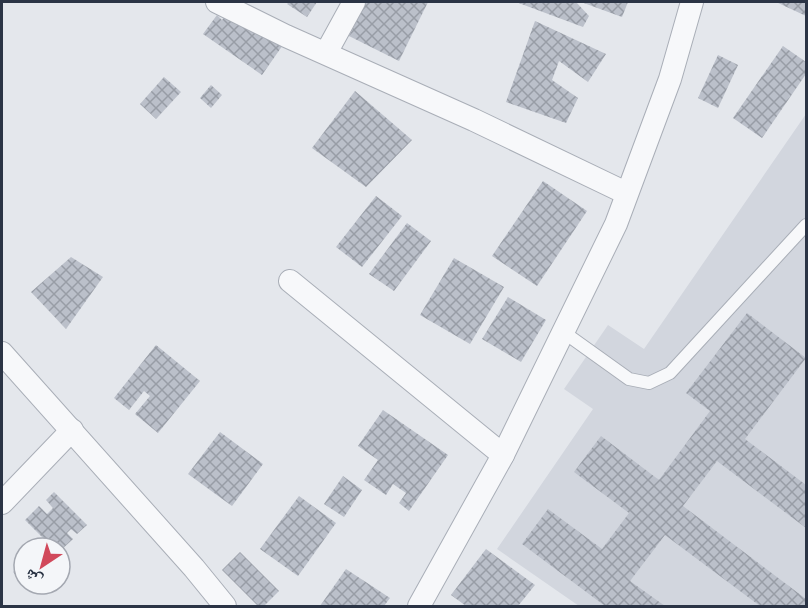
<svg xmlns="http://www.w3.org/2000/svg" width="808" height="608" font-family="Raleway,'Noto Naskh Arabic',sans-serif">
<style>
.built{fill:#d2d6de}
.building{fill:url(#building-cross-hatch)}
.lines{fill:none;stroke-linecap:round;stroke-linejoin:round}
.lane-casing{stroke:#a9aeb7;stroke-width:14}
.street-casing{stroke:#a9aeb7;stroke-width:24}
.lane{stroke:#f7f8fa;stroke-width:12}
.street{stroke:#f7f8fa;stroke-width:22}
</style>
<defs>
<pattern id="building-cross-hatch" width="8" height="8" patternUnits="userSpaceOnUse" patternTransform="scale(1.5)"><rect width="8" height="8" fill="#bbc0ca"/><path d="M0 0l8 8M0 8l8-8" fill="none" stroke="#989da6"/></pattern>
</defs>
<rect width="100%" height="100%" fill="#e4e7ec"/>
<path class="built" d="M806,114v492h-227l-82,-57 96,-140 -29,-20 44,-64 36,24z"/>
<g class="building">
<path d="M289,2h28l-10,15 -20,-13z"/>
<path d="M366,2h62l-29,59 -50,-25z"/>
<path d="M516,2h60l13,14 -6,11z"/>
<path d="M581,2h47l-6,15z"/>
<path d="M776,2h30v14z"/>
<path d="M228,12l57,30 -23,33 -59,-41 14,-19 5,5z"/>
<path d="M535,21l71,33 -18,28 -29,-21 -7,19 26,18 -12,25 -60,-21z"/>
<path d="M783,46l23,16v12l-44,64 -29,-20z"/>
<path d="M718,55l20,10 -20,43 -20,-10z"/>
<path d="M164,77l17,15 -25,27 -16,-15z"/>
<path d="M211,85l11,10 -11,13 -11,-10z"/>
<path d="M355,91l57,49 -46,47 -54,-39z"/>
<path d="M543,181l44,30 -50,75 -45,-30z"/>
<path d="M376,196l26,20 -40,51 -26,-20z"/>
<path d="M407,223l24,18 -37,50 -25,-17z"/>
<path d="M71,257l32,20 -37,52 -35,-37z"/>
<path d="M454,258l50,29 -34,57 -50,-29z"/>
<path d="M508,297l38,23 -25,42 -39,-23z"/>
<path d="M747,313l59,45 -61,81 61,46v43l-89,-67 -34,45 123,93v7h-46l-95,-71 -35,46 35,25h-60l-83,-62 26,-35 54,40 27,-36 -55,-41 27,-36 58,44 51,-69 -24,-18z"/>
<path d="M156,345l44,36 -42,52 -23,-19 15,-18 -6,-5 -15,19 -15,-12z"/>
<path d="M383,410l65,45 -39,56 -10,-8 7,-10 -13,-9 -7,11 -22,-15 14,-20 -20,-14z"/>
<path d="M220,432l43,32 -31,42 -44,-32z"/>
<path d="M343,476l19,14 -18,27 -20,-13z"/>
<path d="M54,492l33,33 -10,9 -6,-5 -4,4 6,6 -13,12v-3h-7l-28,-28 14,-14 8,8 6,-6 -7,-8z"/>
<path d="M299,496l37,27 -38,53 -38,-27z"/>
<path d="M486,549l49,36 -17,21h-52l-15,-11z"/>
<path d="M240,552l39,39 -15,15h-6l-36,-36z"/>
<path d="M24,561v24l-11,-13z"/>
<path d="M346,569l44,29 -6,8h-64z"/>
</g>
<g class="lines">
<defs>
<path id="lane" d="M562,331l67,48 20,4 21,-10 136,-148"/>
<g id="street">
<path d="M217,2l69,34 188,84 152,73"/>
<path d="M326,53l28,-51"/>
<path d="M290,281l213,174"/>
<path d="M2,353l192,215 31,38"/>
<path d="M2,503l70,-73"/>
<path d="M419,606l84,-151 113,-231 54,-145 22,-77"/>
</g>
</defs>
<use href="#lane" class="lane-casing"/>
<use href="#street" class="street-casing"/>
<use href="#lane" class="lane"/>
<use href="#street" class="street"/>
</g>
<rect width="808" height="608" fill="none" stroke="#2b3445" stroke-width="6"/>
<g transform="translate(42 566) rotate(216)"><circle r="28" fill="#f4f6f9" stroke="#a4a8b1" stroke-width="1.5"/>
<path d="M0-4.5L10 22L0 15L-10 22Z" fill="#d1495b"/>
<text y="-9" font-size="16" font-weight="bold" text-anchor="middle" fill="#2b3445">ش</text>
</g>
</svg>
